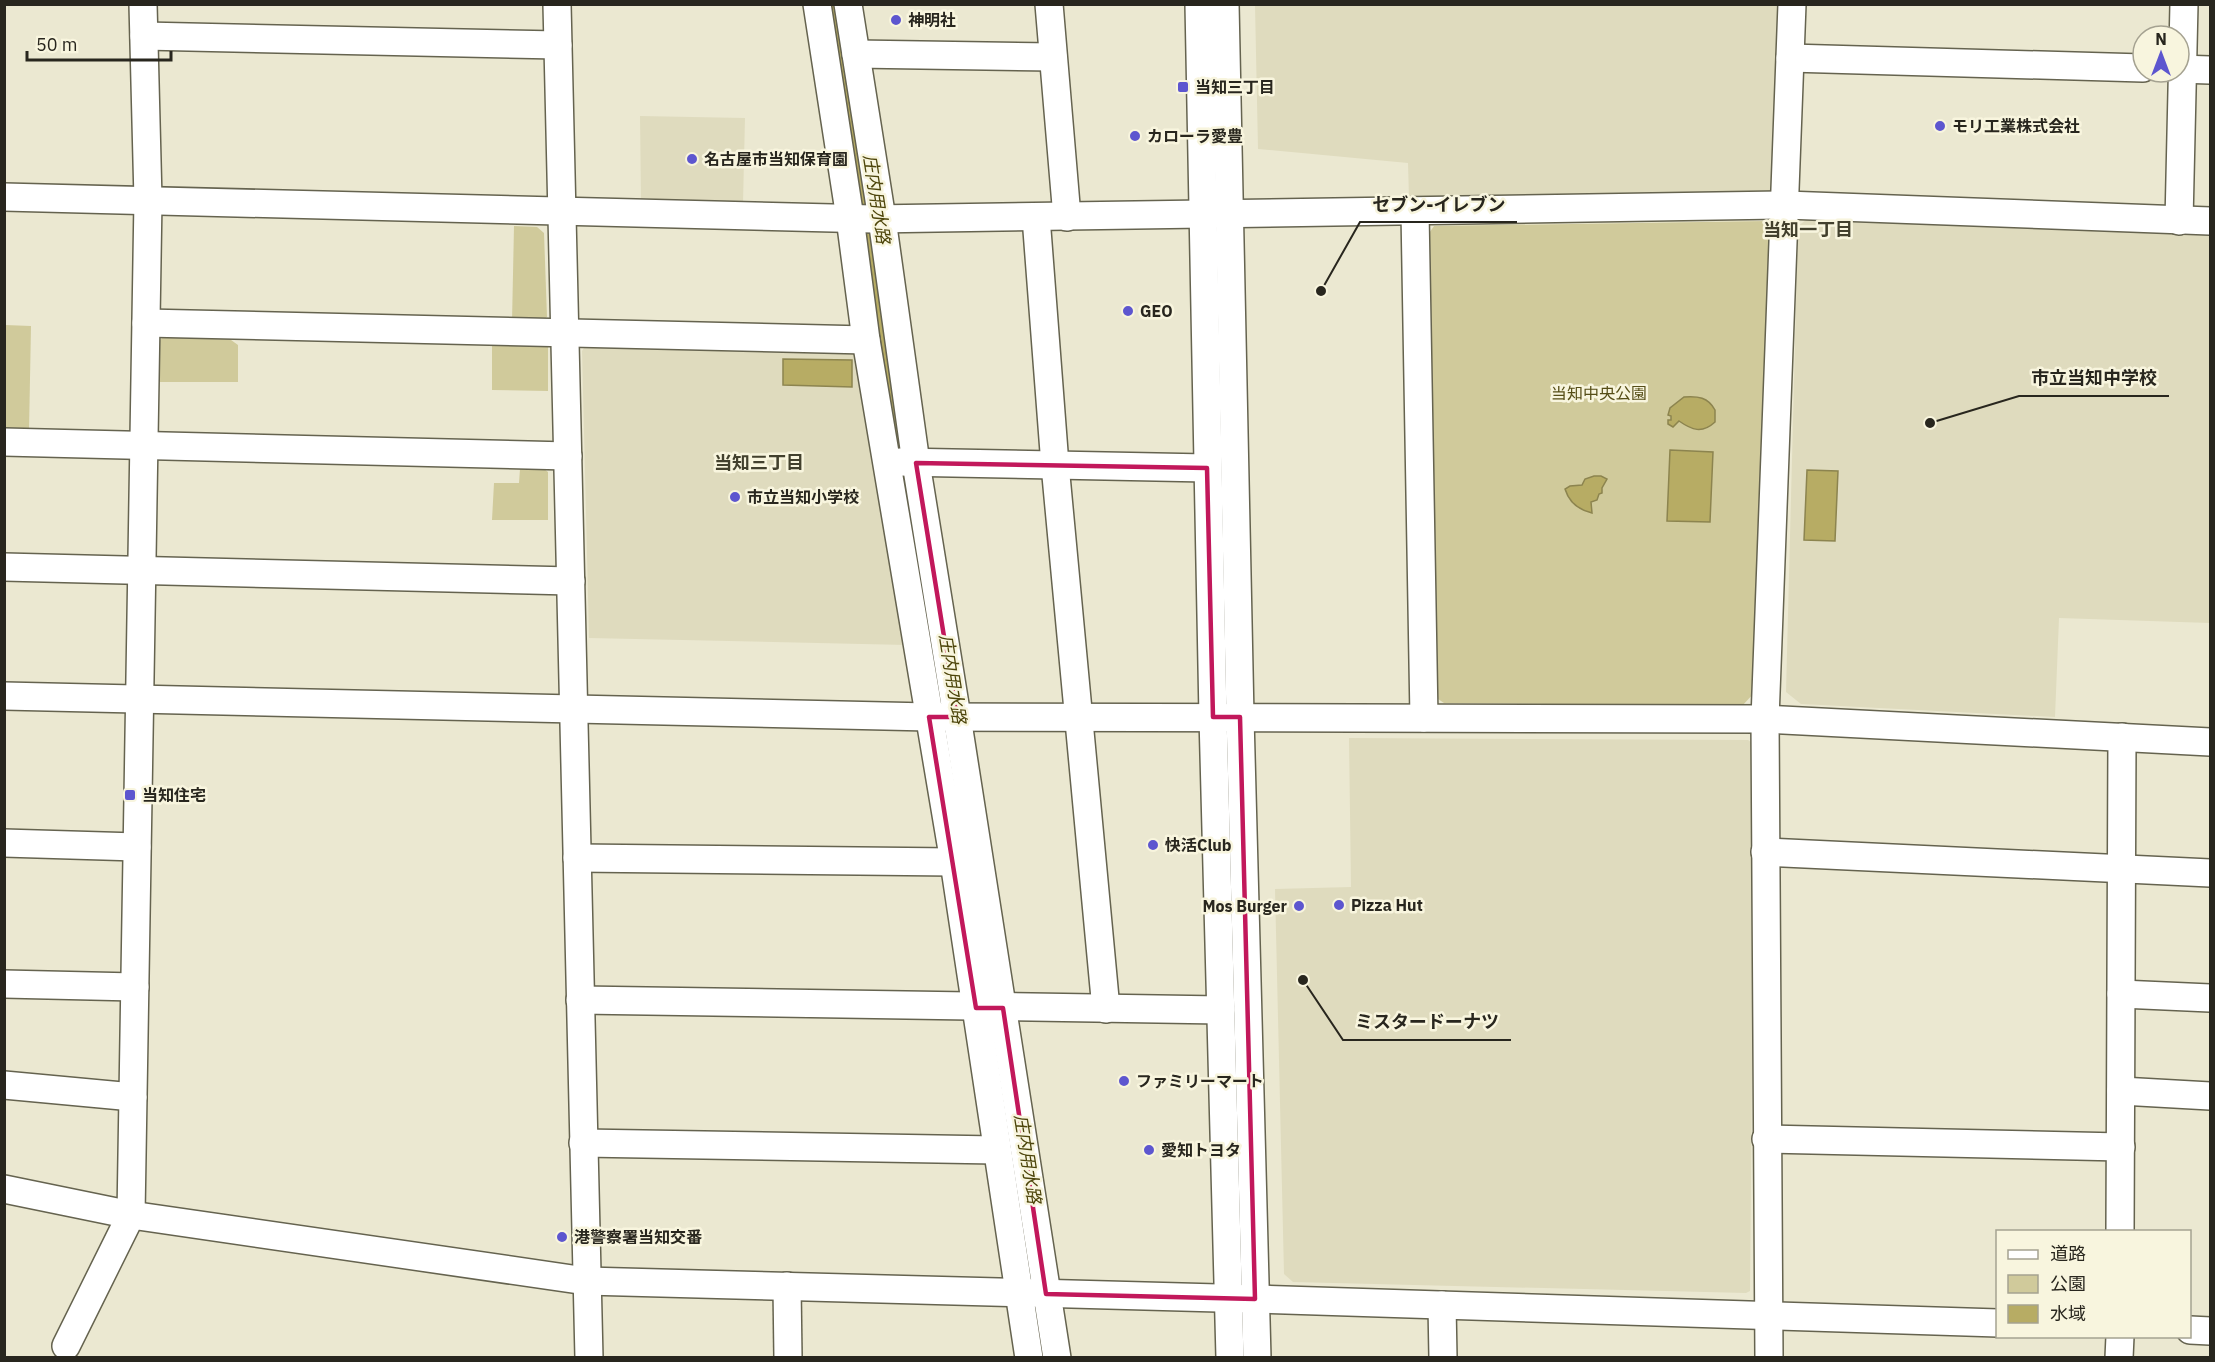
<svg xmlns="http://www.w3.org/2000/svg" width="2215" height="1362" font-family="'IBM Plex Sans','Noto Sans JP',sans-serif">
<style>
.built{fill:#dfdbbe}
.green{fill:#d0ca9b}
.water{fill:#b7ac64;stroke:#8c844f;stroke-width:1.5}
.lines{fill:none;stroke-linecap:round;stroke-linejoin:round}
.minor-casing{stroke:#65634f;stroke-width:30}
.minor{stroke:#fff;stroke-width:27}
.marked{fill:none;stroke:#c2185b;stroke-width:4.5;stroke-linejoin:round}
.poi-dot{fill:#5d56cf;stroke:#f8f5de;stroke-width:2}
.labels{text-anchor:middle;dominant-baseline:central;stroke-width:5;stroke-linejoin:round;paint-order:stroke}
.poi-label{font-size:16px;font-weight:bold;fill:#28261e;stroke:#f8f5de;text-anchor:start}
.park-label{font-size:16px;fill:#564e17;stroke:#f8f5de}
.water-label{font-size:18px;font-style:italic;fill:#4d450b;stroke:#f8f5de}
.neighbourhood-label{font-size:18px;font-weight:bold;fill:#42402d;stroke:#f8f5de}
.leader{fill:none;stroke:#28261e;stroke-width:2}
.callout-dot{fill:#28261e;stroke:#f8f5de;stroke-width:2}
.callout-label{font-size:18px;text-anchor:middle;font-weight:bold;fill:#28261e;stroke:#f8f5de;stroke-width:5;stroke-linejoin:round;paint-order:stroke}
</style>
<rect width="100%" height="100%" fill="#ebe8d1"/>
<g class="built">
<path d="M1255,5h528l-7,178 -8,9 -359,6 -1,-35 -150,-14z"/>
<path d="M640,116l105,2 -2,85 -102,-3z"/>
<path d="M1806,220l404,13v390l-151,-5 -4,99 -254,-13 -15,-12 12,-466z"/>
<path d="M587,343l270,8 50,294 -318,-7 -7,-287z"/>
<path d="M1349,738l399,2 7,5 -5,546 -4,2 -453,-11 -9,-8 -9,-385 76,-2z"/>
</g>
<g class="green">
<path d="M1767,221l8,6 -20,465 -13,14 -298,-3 -9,-6 -8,-461 7,-10z"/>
<path d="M514,226l23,1 7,6 3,84 -7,6 -28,-1z"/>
<path d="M5,325l26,1 -2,105 -24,-1z"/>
<path d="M167,333l64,1v6l7,5v37h-78l-1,-41z"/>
<path d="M492,341l51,1 5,5v44l-56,-1z"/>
<path d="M520,469h24l4,3v48h-56l2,-37h25z"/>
</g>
<g class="water">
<path d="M828,5h9l211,1352h-9z"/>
<path d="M783,359l69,1v27l-69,-2z"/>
<path d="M1684,397c14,-1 24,0 31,13v12c-13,12 -23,8 -36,-1l-6,6 -5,-3v-4h3v-4l-3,-1 2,-7z"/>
<path d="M1670,450l43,2 -3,70 -43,-1z"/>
<path d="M1807,470l31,1 -3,70 -31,-1z"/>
<path d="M1594,476h7l6,3 -5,9v5l-3,1 -2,6 -6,2 1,11c-13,-3 -23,-11 -27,-24l5,-3 12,-1 3,-6z"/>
</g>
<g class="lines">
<defs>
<g id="minor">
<path d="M557,4l32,1354"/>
<path d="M817,4l33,214 16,122 88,522 75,496"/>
<path d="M848,4l34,215 34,244 41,254 100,641"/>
<path d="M1049,4l18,213"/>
<path d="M1199,4l14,713 17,641"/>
<path d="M1225,4l15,713 17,641"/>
<path d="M144,36l414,9"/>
<path d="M856,54l197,3"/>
<path d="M1790,58l353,10"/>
<path d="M2179,69l31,1"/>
<path d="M4,197l869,22 913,-14 424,16"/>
<path d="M1415,212l9,506"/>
<path d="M1036,217l19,248 51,544"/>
<path d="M2179,221l5,-217"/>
<path d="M146,323l720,17"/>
<path d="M4,442l564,14"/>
<path d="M900,462l307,6"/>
<path d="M4,567l567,14"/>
<path d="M4,696l925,21 836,2 445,23"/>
<path d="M4,843l133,4"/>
<path d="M1765,852l445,21"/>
<path d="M577,858l377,4"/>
<path d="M4,984l131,3"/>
<path d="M2121,994l89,4"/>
<path d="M580,1000l641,10"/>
<path d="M4,1085l129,12"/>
<path d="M2121,1091l89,5"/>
<path d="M1766,1139l355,8"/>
<path d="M583,1143l413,7"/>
<path d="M4,1189l127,26 455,66 669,18 743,24"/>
<path d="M2120,1232l2,-495"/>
<path d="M787,1286l1,72"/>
<path d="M1442,1305l1,53"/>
<path d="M2190,1330l20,1"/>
<path d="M66,1346l65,-131 17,-1015 -5,-196"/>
<path d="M1769,1358l-4,-639 27,-715"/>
<path d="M2119,1358l1,-22"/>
</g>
</defs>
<use href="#minor" class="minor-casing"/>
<use href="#minor" class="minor"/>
</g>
<path class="marked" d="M916,463l291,5 6,249h27l15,582 -209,-5 -43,-286h-27l-47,-291h28z"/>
<g class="poi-dot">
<circle cx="896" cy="20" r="6"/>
<rect x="1177" y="81" width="12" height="12" rx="3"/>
<circle cx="1940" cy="126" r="6"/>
<circle cx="1135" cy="136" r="6"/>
<circle cx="692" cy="159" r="6"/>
<circle cx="1128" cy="311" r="6"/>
<circle cx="735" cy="497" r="6"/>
<rect x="124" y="789" width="12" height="12" rx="3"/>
<circle cx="1153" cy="845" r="6"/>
<circle cx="1339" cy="905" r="6"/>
<circle cx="1299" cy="906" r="6"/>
<circle cx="1124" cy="1081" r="6"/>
<circle cx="1149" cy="1150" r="6"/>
<circle cx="562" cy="1237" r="6"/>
</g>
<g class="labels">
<g class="poi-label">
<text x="908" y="20">神明社</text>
<text x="1195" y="87">当知三丁目</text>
<text x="1952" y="126">モリ工業株式会社</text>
<text x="1147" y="136">カローラ愛豊</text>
<text x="704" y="159">名古屋市当知保育園</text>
<text x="1140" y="311">GEO</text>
<text x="747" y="497">市立当知小学校</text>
<text x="142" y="795">当知住宅</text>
<text x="1165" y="845">快活Club</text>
<text x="1351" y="905">Pizza Hut</text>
<text x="1287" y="906" text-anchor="end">Mos Burger</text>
<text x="1136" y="1081">ファミリーマート</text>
<text x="1161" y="1150">愛知トヨタ</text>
<text x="574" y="1237">港警察署当知交番</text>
</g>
<g class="park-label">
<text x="1599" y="393">当知中央公園</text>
</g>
<g class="water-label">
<text transform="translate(877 199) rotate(81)">庄内用水路</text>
<text transform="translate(953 679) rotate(81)">庄内用水路</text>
<text transform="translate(1028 1159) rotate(81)">庄内用水路</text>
</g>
<g class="neighbourhood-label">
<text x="1808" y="229">当知一丁目</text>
<text x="759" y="462">当知三丁目</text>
</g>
</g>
<path class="leader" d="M1321 291L1360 222H1517M1930 423L2019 396H2169M1303 980L1343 1040H1511"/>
<g class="callout-dot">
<circle cx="1321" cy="291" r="6"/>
<circle cx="1930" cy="423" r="6"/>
<circle cx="1303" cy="980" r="6"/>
</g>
<g class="callout-label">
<text x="1439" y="211">セブン-イレブン</text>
<text x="2094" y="384">市立当知中学校</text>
<text x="1427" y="1028">ミスタードーナツ</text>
</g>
<rect width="2215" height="1362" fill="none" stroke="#28261e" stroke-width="12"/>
<rect x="1996" y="1230" width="195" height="108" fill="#f8f5de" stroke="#a5a291" stroke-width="1.5"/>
<rect x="2008" y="1250" width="30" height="9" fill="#ffffff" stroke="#a5a291" stroke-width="1.5"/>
<text x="2050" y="1260" font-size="18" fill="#28261e">道路</text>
<rect x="2008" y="1275" width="30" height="18" fill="#d0ca9b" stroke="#a5a291" stroke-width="1.5"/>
<text x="2050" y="1290" font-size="18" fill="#28261e">公園</text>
<rect x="2008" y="1305" width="30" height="18" fill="#b7ac64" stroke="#a5a291" stroke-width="1.5"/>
<text x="2050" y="1320" font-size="18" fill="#28261e">水域</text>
<g transform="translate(2161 54)"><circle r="28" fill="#f8f5de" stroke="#a5a291" stroke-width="1.5"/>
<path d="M0-4.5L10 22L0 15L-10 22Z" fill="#5d56cf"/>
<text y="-9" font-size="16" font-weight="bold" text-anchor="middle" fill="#28261e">N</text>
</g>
<path d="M27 51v9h144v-9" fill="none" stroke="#28261e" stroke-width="3"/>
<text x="36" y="51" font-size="18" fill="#28261e" stroke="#f8f5de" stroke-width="4.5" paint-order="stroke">50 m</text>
</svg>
